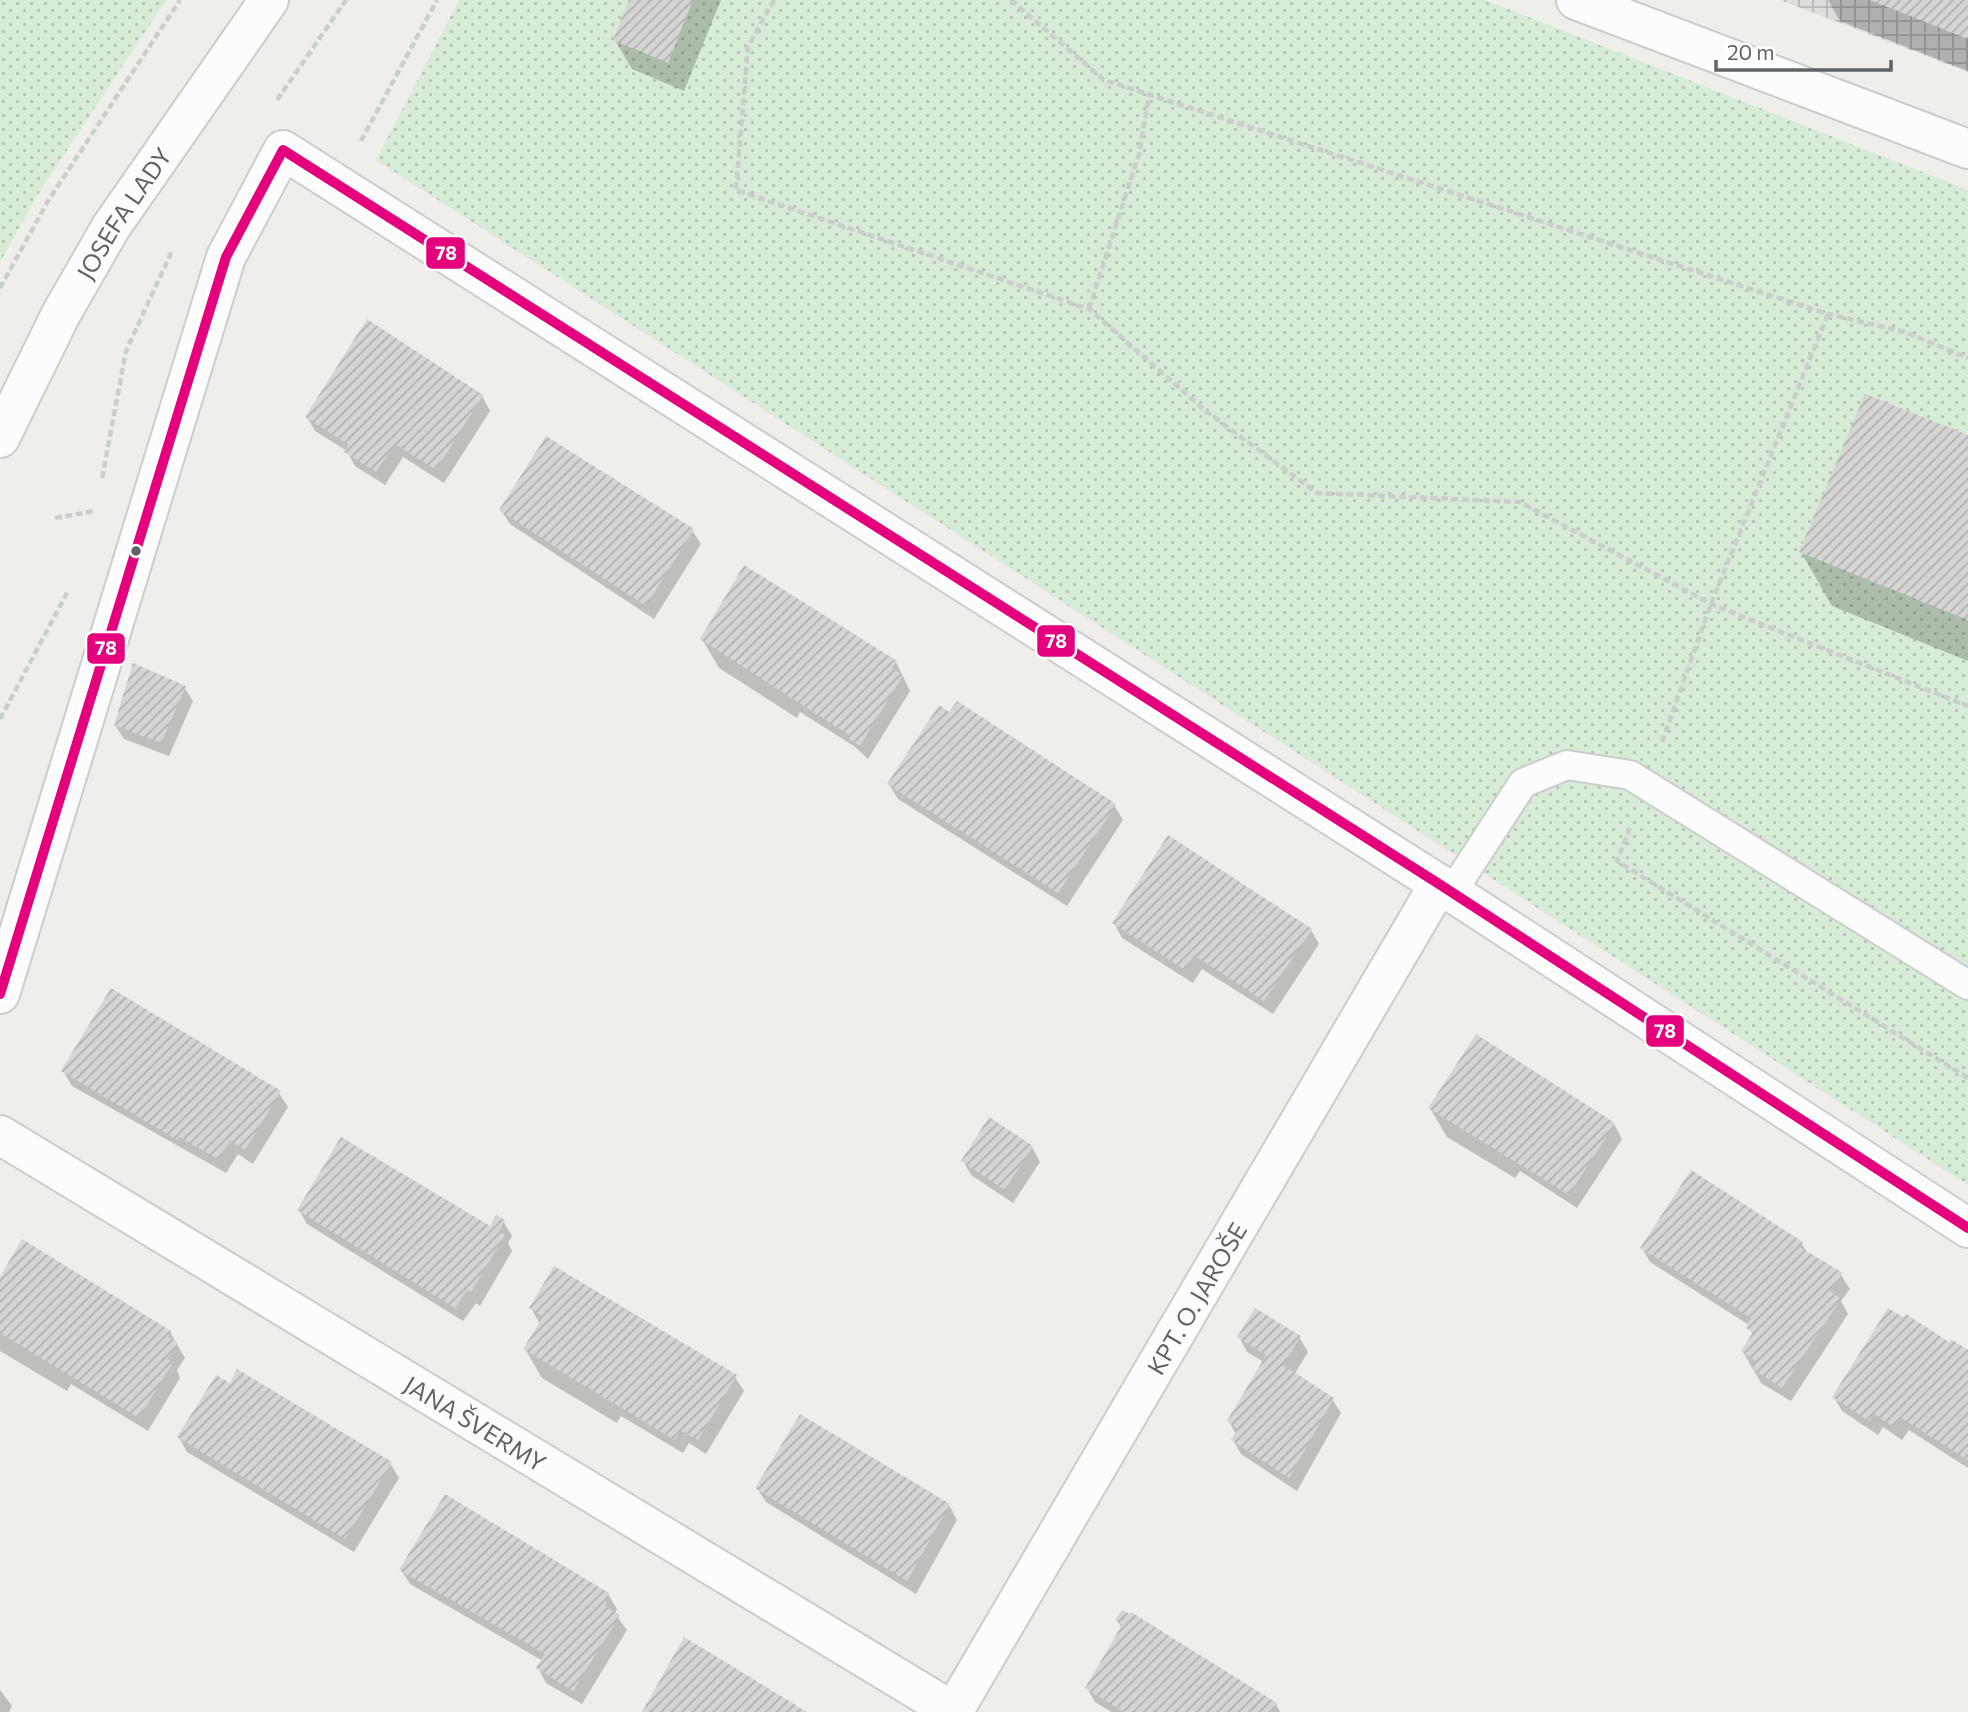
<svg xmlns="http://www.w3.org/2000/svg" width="1968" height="1712" font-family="Commissioner,sans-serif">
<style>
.industrial{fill:url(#industrial-grid)}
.grass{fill:url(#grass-dots)}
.shadow{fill:#0003}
.building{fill:url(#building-hatch)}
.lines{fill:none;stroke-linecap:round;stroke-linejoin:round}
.service-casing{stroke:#cbcccc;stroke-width:32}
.minor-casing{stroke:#cbcccc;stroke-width:42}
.tertiary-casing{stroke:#cbcccc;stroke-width:42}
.path{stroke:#cacfcc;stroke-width:4.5;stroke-dasharray:7 3.5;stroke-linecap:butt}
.service{stroke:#fdfcfc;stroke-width:28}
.minor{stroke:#fdfcfc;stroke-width:38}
.tertiary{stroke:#fdfcfc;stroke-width:38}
.bus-1-casing{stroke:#fff;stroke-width:16}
.bus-1{stroke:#e5007d;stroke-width:10}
.bus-dot{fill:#5f6368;stroke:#fff;stroke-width:2.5}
.labels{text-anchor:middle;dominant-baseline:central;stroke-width:5;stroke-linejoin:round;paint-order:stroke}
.street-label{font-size:24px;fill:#5f6368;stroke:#fff}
.line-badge{stroke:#fff;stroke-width:2.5}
.badge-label{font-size:19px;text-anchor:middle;font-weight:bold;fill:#fff}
</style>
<defs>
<pattern id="industrial-grid" width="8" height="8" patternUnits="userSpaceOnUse" patternTransform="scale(1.75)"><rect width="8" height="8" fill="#dfddda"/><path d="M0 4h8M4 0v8" fill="none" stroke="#b8b7b5"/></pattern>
<pattern id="grass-dots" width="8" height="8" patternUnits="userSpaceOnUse" patternTransform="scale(1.75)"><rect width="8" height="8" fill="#d8ebd6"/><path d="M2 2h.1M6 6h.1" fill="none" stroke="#b2c2b1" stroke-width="1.8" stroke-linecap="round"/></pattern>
<pattern id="building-hatch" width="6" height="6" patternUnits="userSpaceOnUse" patternTransform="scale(1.75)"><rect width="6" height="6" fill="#d6d5d3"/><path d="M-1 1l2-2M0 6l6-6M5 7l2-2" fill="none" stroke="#b1b0af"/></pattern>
</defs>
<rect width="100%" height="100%" fill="#efeeea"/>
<path class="industrial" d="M1780,0h188v72z"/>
<g class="grass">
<path d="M0,0h166l-124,188 -42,74z"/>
<path d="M459,0h1026l483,190v995l-1592,-1025z"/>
</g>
<g class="shadow">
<path d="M631,0h90l-37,91 -52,-22 -17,-29z"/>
<path d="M1828,0h140v71l-128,-50z"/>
<path d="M482,396l8,15 -46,72 -41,-26 -18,28 -30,-19 -8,-15 -32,-20 -8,-14z"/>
<path d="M1968,437v224l-136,-55 -31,-54z"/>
<path d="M501,510l191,20 9,14 -47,75 -144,-95z"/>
<path d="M702,639l194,23 14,29 -42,68 -14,-13 -54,-34 -3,6 -78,-50z"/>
<path d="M184,687l9,14 -24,55 -45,-17 -9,-14z"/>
<path d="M950,714l164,91 9,15 -56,86 -169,-107 -9,-15z"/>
<path d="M1114,923l197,7 8,14 -46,70 -71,-45 -9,14 -71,-45z"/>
<path d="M63,1071l216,22 9,14 -35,57 -15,-10 -12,19 -154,-87z"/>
<path d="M1430,1108l184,16 8,15 -45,69 -57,-37 -5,7 -68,-41z"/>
<path d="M1032,1147l8,15 -27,41 -42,-28 -8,-14z"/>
<path d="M1691,1172l111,72 6,10 33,21 9,14 -9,12 7,13 -57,87 -30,-18 -18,-31 10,-16 -4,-11 -99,-63 -8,-14z"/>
<path d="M299,1210l192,18 12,-7 9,15 -4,7 4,8 -32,55 -4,-3 -13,18 -156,-97z"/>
<path d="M0,1280l170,52 15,26 -8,12 3,8 -32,53 -77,-47 -4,7 -67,-40z"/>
<path d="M531,1308l204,69 9,14 -38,63 -17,-11 -6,10 -62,-37 -4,7 -75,-45 -17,-29 15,-25z"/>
<path d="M1239,1337h60l9,15 -14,23 38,24 9,14 -44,78 -56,-37 -8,-14 3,-5 -7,-14 35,-59 -17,-10z"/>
<path d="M1968,1354v114l-59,-38 -7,10 -19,-13 -5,8 -36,-24 -8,-14z"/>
<path d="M179,1437l211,26 9,15 -45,74 -167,-100z"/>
<path d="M757,1488l192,17 8,15 -41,74 -150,-92z"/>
<path d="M401,1570l207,24 9,15 -2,5 12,16 -45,74 -36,-21 -8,-15 5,-7 -133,-77z"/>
<path d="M1117,1620l159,84 4,8h-169l-16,-10 -8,-14 35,-59z"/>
<path d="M0,1690l12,16 -3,6h-9z"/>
</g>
<g class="building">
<path d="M629,0h64l-25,63 -55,-23z"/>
<path d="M1870,0h98v39z"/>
<path d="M367,319l116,76 -47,75 -41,-26 -19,28 -32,-20 5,-7 -44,-28z"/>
<path d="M1865,394l103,41v185l-169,-68z"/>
<path d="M546,436l148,93 -48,77 -147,-96z"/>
<path d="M744,565l153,96 -5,7 11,7 -43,71 -13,-8 2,-3 -149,-96z"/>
<path d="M133,663l53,23 -25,57 -47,-18z"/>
<path d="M957,701l159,103 -58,89 -171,-109 52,-79 10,7z"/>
<path d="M1168,835l144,94 -48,72 -70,-46 -9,15 -73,-47z"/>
<path d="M111,988l170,103 -36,59 -15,-9 -12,18 -39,-22 -2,3 -116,-69z"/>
<path d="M1476,1034l139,89 -46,72 -141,-87z"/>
<path d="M989,1117l44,29 -28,44 -44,-29z"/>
<path d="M341,1137l149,89 6,-11 9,5 -6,11 6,4 -34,57 -4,-2 -12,18 -158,-98z"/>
<path d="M1691,1170l112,72 -3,5 43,26 -13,18 11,8 -59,89 -31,-20 5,-7 -15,-10 12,-19 -7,-4 5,-10 -111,-70z"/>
<path d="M22,1239l149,92 -3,6 10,6 -11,16 6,3 -34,56 -139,-85v-56z"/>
<path d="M554,1266l183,109 -39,65 -18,-10 -5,10 -152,-91 20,-32 -14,-9z"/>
<path d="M1255,1308l46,28 -18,29 51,33 -45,80 -58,-38 7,-11 -11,-8 39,-66 -29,-18z"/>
<path d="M1888,1308l15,9 3,-3 43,28 2,-3 17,11v110l-68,-43 -6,10 -20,-13 -5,7 -37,-24z"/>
<path d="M237,1369l155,93 -47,77 -168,-102 39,-62 14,8z"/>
<path d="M800,1414l150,90 -43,77 -152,-93z"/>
<path d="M445,1494l164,99 -4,13 15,9 -47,76 -37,-23 9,-14 -146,-84z"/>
<path d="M1122,1610l7,4 2,-2 146,91 -5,9h-148l-39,-24 37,-63 -7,-5z"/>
<path d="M684,1637l74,45 49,30h-165z"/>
</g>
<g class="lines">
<defs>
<path id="service" d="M1452,892l71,-109 44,-18 63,10 338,210"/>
<g id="minor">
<path d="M1576,0l392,149"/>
<path d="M0,994l226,-737 57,-107 1156,734 529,344"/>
<path id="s1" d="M0,1135l954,577"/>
<path id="s2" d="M953,1712l486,-828"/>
</g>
<g id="tertiary">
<path id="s3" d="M0,438l61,-124 50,-87 158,-227"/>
</g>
</defs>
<use href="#service" class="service-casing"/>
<use href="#minor" class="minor-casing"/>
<use href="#tertiary" class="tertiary-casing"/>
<g class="path">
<path d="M774,0l-26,47 -12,143 353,119 118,103 110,81 203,9 191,102 257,102"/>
<path d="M1011,0l93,80 724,234 77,18 63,26"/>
<path d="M277,100l69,-100"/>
<path d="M361,141l76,-141"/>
<path d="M0,288l48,-87 132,-201"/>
<path d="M1089,309l50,-155 10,-59"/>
<path d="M102,478l24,-127 46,-100"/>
<path d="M55,518l40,-7"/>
<path d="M0,719l67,-126"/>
<path d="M1662,742l49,-138 117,-290"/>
<path d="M1630,828l-13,33 351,217"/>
</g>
<use href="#service" class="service"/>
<use href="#minor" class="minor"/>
<use href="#tertiary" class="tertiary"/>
<defs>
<path id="bus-1" d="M0,994l226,-737 57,-107 1156,734 529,344"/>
</defs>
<use href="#bus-1" class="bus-1-casing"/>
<use href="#bus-1" class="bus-1"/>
</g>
<circle class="bus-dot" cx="136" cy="551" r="6"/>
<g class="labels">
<g class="street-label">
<text stroke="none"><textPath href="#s3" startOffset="257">JOSEFA LADY</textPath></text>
<text stroke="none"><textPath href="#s2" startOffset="480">KPT. O. JAROŠE</textPath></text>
<text stroke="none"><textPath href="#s1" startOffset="556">JANA ŠVERMY</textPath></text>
</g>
</g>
<g class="line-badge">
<rect x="425" y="236" width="41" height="34" rx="7" fill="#e5007d"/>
<rect x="1036" y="624" width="40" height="34" rx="7" fill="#e5007d"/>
<rect x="86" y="632" width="40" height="33" rx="7" fill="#e5007d"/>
<rect x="1645" y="1014" width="40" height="34" rx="7" fill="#e5007d"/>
</g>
<g class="badge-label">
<text x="446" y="260">78</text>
<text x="1056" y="648">78</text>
<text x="106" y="655">78</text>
<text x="1665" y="1038">78</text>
</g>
<path d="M1716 60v10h175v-10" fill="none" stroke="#5f6368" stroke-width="3.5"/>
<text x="1727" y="60" font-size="21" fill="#5f6368" stroke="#ffffff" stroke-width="5" paint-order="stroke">20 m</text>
</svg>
